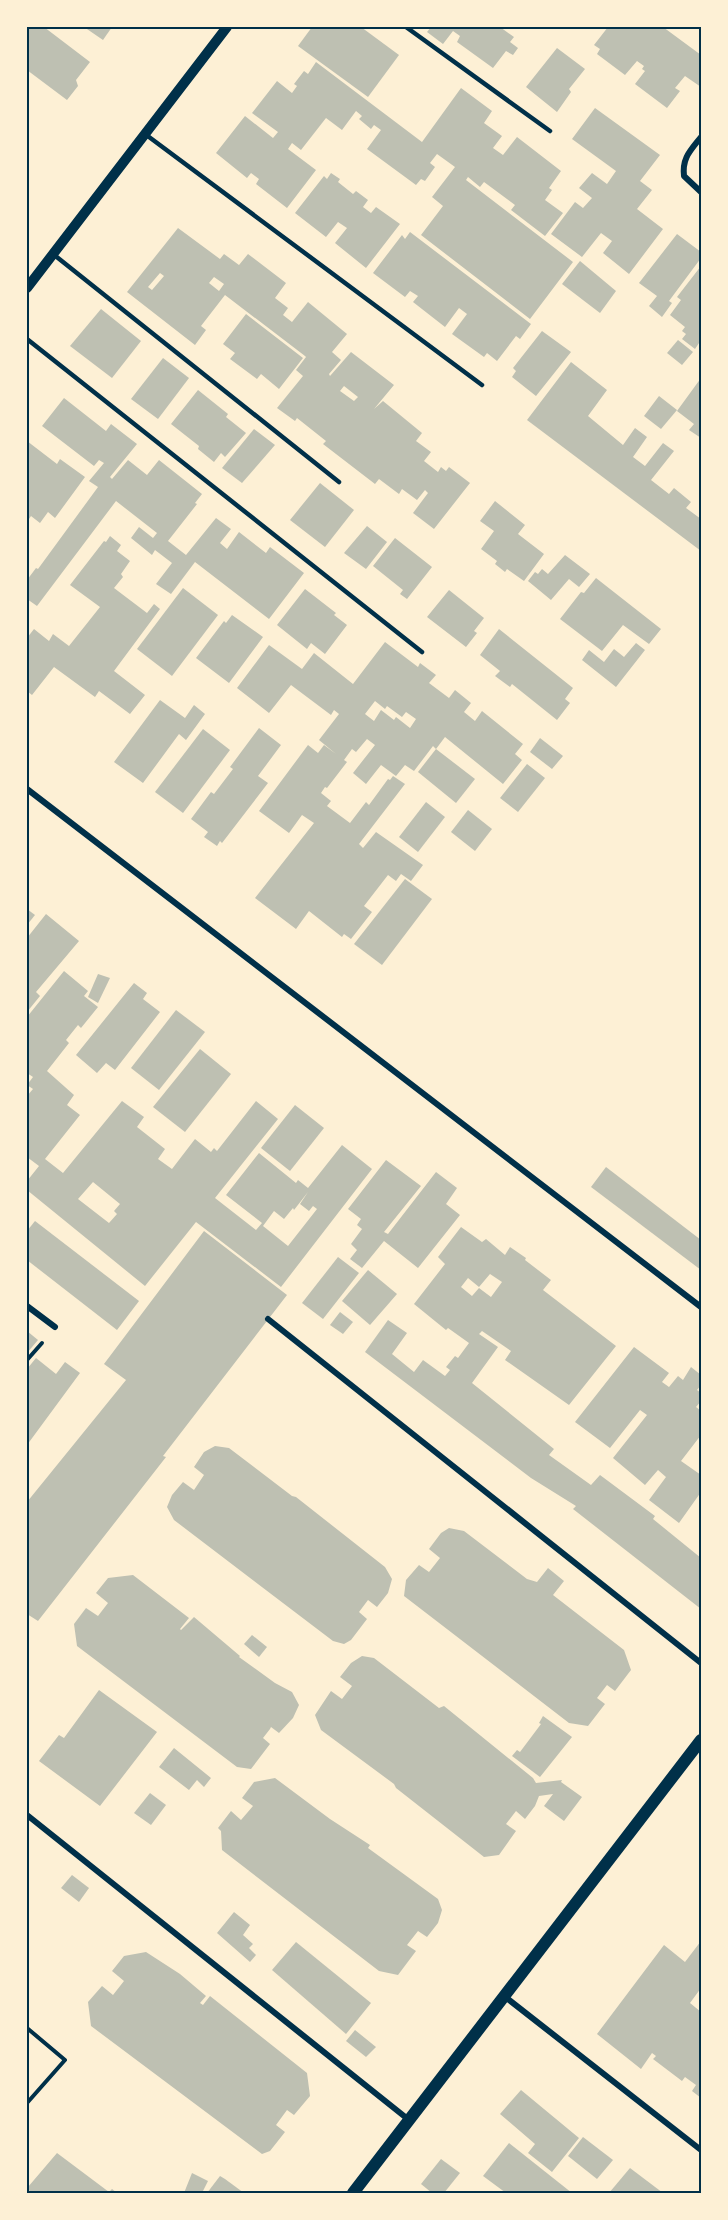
<svg xmlns="http://www.w3.org/2000/svg" width="728" height="2220" font-family="'Fira Sans Condensed',sans-serif">
<style>
.building{fill:#bec0b2;fill-rule:evenodd}
.lines{fill:none;stroke-linecap:round;stroke-linejoin:round}
.path{stroke:#003049;stroke-width:4}
.service{stroke:#003049;stroke-width:4.5}
.minor{stroke:#003049;stroke-width:6}
.tertiary{stroke:#003049;stroke-width:10}
.secondary{stroke:#003049;stroke-width:12}
.neatline{fill:none;stroke:#003049;stroke-width:2}
</style>
<rect width="100%" height="100%" fill="#fdf0d5"/>
<g class="building">
<path d="M27,27h17l46,35 -14,18 2,6 -11,14 -40,-30z"/>
<path d="M84,27h28l-9,13z"/>
<path d="M312,27h49l38,28 -31,42 -70,-51z"/>
<path d="M431,27h69l14,10 -4,5 8,6 -5,7 -7,-4 -13,17 -36,-26 3,-6 -7,-5 -10,13 -16,-12z"/>
<path d="M608,27h55l38,28v32l-16,-11 -10,12 5,3 -13,17 -32,-24 10,-13 -3,-2 2,-3 -7,-5 -12,14 -28,-21 3,-5 -6,-4z"/>
<path d="M557,48l28,21 -16,20 2,3 -14,20 -31,-25z"/>
<path d="M316,62l106,80 39,-54 31,23 -8,12 18,13 -9,12 10,7 14,-18 44,34 -12,17 3,2 -7,10 18,13 -18,23 -34,-26 4,-5 -31,-23 -4,5 -12,-10 -2,3 107,82 -43,57 -109,-84 22,-29 -11,-9 23,-30 -18,-13 -7,9 5,4 -10,14 -4,-2 -5,6 -49,-36 14,-19 -7,-5 -3,4 -12,-10 3,-3 -6,-5 -14,19 -16,-12 -25,32 -9,-7 -4,6 28,21 -29,38 -31,-24 3,-5 -8,-6 -4,5 -31,-25 29,-37 28,22 5,-6 -26,-19 25,-32 15,12 5,-7 -3,-2 10,-13 4,3z"/>
<path d="M595,108l65,47 -20,26 12,9 -15,19 26,20 -34,45 -26,-21 9,-12 -11,-8 -19,24 -31,-23 24,-32 8,6 9,-10 -13,-10 13,-15 15,11 9,-13 -44,-32z"/>
<path d="M331,173l9,6 -2,3 15,12 3,-3 12,9 -5,7 8,6 5,-6 24,17 -34,44 -31,-25 12,-15 -9,-6 -12,15 -31,-24 29,-37 3,3z"/>
<path d="M178,228l42,31 4,-5 15,11 9,-11 38,29 -11,15 13,10 -5,7 9,7 16,-20 39,32 -15,18 9,8 -12,14 1,2 21,-24 43,33 -20,24 9,-8 39,32 -6,8 15,11 -7,9 14,11 3,-5 5,4 3,-4 21,16 -36,46 -21,-16 15,-20 -3,-3 -8,10 -15,-11 -3,5 -20,-15 -4,5 -52,-40 3,-3 -29,-23 -2,3 -18,-13 26,-32 -7,-6 10,-13 -1,-1 -80,-61 -24,31 5,4 -11,15 -68,-53zM160,273l4,3 -12,14 -4,-3zM214,277l10,7 -5,7 -10,-8zM344,386l14,11 -4,4 -14,-10z"/>
<path d="M410,232l121,92 -11,15 -4,-3 -19,25 -10,-8 -3,4 -32,-23 15,-20 -8,-6 -14,19 -32,-25 5,-6 -8,-5 -5,6 -32,-24 29,-38 3,4z"/>
<path d="M677,234l24,18v6l-32,43 3,2 -10,14 -13,-11 8,-10 -18,-13z"/>
<path d="M580,261l36,30 -16,22 -38,-29z"/>
<path d="M701,266v74l-6,9 -13,-10 4,-5 -4,-3 3,-4 -15,-12 11,-15 -4,-3z"/>
<path d="M101,309l40,32 -29,37 -42,-32z"/>
<path d="M246,314l57,44 -24,31 -18,-15 -4,5 -27,-20 5,-6 -12,-9z"/>
<path d="M542,331l29,21 -35,44 -24,-19 4,-6 -3,-3z"/>
<path d="M678,340l15,12 -11,13 -15,-12z"/>
<path d="M163,358l26,20 -31,41 -27,-20z"/>
<path d="M571,362l36,28 -19,26 35,29 12,-17 12,9 -14,20 12,9 18,-23 11,8 -23,29 18,14 5,-6 17,14 -5,6 15,11v32l-174,-131z"/>
<path d="M701,378v60l-12,-8 5,-6 -17,-13z"/>
<path d="M198,390l30,24 -2,3 20,16 -21,24 -4,-4 -7,9 -16,-13 1,-3 -28,-22z"/>
<path d="M659,396l18,14 -16,19 -17,-13z"/>
<path d="M64,398l42,33 5,-7 26,20 -27,33 2,2 16,-19 19,15 12,-15 43,34 -7,9 2,1 -29,37 18,14 30,-37 15,11 -11,14 7,6 12,-17 27,21 4,-6 34,26 -35,46 -74,-57 -24,32 -15,-10 16,-21 -17,-13 -3,5 -21,-17 8,-11 14,11 4,-5 -41,-32 -79,105 -10,-7v-19l9,-12 2,1 60,-82 -9,-6 15,-18 -5,-3 -5,6 -52,-40z"/>
<path d="M254,429l21,16 -33,38 -20,-15z"/>
<path d="M27,441l30,23 3,-5 25,18 -30,41 -7,-6 -8,11 -9,-7 -4,6z"/>
<path d="M320,483l34,27 -29,37 -35,-27z"/>
<path d="M495,501l30,24 -7,9 26,20 -20,27 -17,-12 -2,3 -10,-8 2,-3 -16,-12 13,-18 -14,-10z"/>
<path d="M367,526l20,16 -21,27 -22,-16z"/>
<path d="M110,536l11,9 -4,6 13,10 -9,13 2,3 -9,11 33,25 7,-9 6,5 -46,62 31,24 -15,19 -31,-23 -4,6 -41,-30 -22,28 -5,-4v-53l7,-9 15,12 4,-7 16,12 31,-39 -30,-22 34,-44 2,1z"/>
<path d="M395,538l37,29 -25,32 -7,-5 3,-4 -30,-24z"/>
<path d="M565,555l25,19 -11,13 -10,-8 -18,21 -23,-19 7,-9 3,2 4,-5 6,5z"/>
<path d="M596,578l65,51 -12,15 -26,-19 -21,26 -42,-32 21,-27 3,1z"/>
<path d="M183,588l35,27 -46,61 -35,-27z"/>
<path d="M305,589l31,24 -2,2 13,10 -22,29 -14,-11 -4,6 -30,-24z"/>
<path d="M449,590l35,28 -10,13 3,2 -11,14 -39,-30z"/>
<path d="M232,615l31,22 -34,46 -33,-25 28,-37 2,2z"/>
<path d="M499,629l74,59 -8,11 5,4 -13,17 -45,-36 -2,3 -15,-11 5,-5 -20,-16z"/>
<path d="M385,642l33,25 2,-4 16,12 -7,8 20,15 6,-8 16,13 -7,9 11,9 7,-10 41,33 -8,10 7,6 -19,24 -58,-47 -9,12 -3,-3 -19,25 -9,-6 -9,11 -15,-11 -15,19 -13,-11 22,-28 -8,-6 -11,13 -4,-3 -8,11 3,2 -20,26 -2,-1 -4,6 10,8 -4,5 23,17 16,-21 3,3 19,-26 2,1 3,-4 12,8 -46,60 4,4 13,-16 47,33 -12,16 -10,-7 -5,7 -8,-6 -24,31 8,6 -21,27 -7,-5 -2,3 -33,-26 -13,18 -41,-31 59,-75 -12,-8 -13,18 -30,-22 49,-66 10,8 6,-8 12,9 -17,-14 20,-26 -5,-4 -3,5 -40,-30 -22,28 -32,-25 32,-43 33,24 12,-16 39,31zM375,701l10,8 2,-3 15,11 4,-5 10,7 -6,9 -14,-11 -2,3 -13,-10 -7,11 -9,-7z"/>
<path d="M636,643l9,7 -29,37 -34,-27 7,-10 15,12 10,-13 10,8z"/>
<path d="M160,700l25,18 9,-13 11,9 -19,26 -7,-6 -36,49 -29,-21z"/>
<path d="M259,728l22,17 -23,31 10,7 -46,60 -2,-2 -3,5 -13,-9 4,-5 -17,-13 20,-27 3,2 19,-25 -3,-2z"/>
<path d="M203,729l27,21 -47,63 -28,-21z"/>
<path d="M540,738l23,18 -11,13 -22,-17z"/>
<path d="M436,749l39,30 -19,24 -38,-31z"/>
<path d="M527,764l18,14 -27,34 -18,-14z"/>
<path d="M426,802l19,15 -27,35 -19,-15z"/>
<path d="M468,810l24,19 -17,22 -24,-19z"/>
<path d="M405,879l27,20 -50,66 -28,-21z"/>
<path d="M27,909l8,6 -8,10z"/>
<path d="M46,914l33,27 -43,51 4,4 -13,16v-74z"/>
<path d="M64,971l24,20 -4,5 14,11 -17,21 -3,-3 -12,15 3,3 -22,28 27,24 -7,10 13,10 -35,44 18,14 59,-72 22,16 -7,10 28,22 -7,10 14,10 23,-30 16,13 3,-4 3,3 39,-50 22,18 -63,79 41,32 6,-7 -36,-28 33,-42 37,30 2,-3 10,8 34,-43 30,24 -91,118 -85,-65 -51,64 -118,-96v-9l12,-15 -12,-9v-61l6,-7 -6,-4 6,-8 -6,-4v-56zM93,1182l27,22 -6,7 3,3 -8,9 -31,-24zM308,1192l-8,12 9,7 4,-5 4,3 -29,37 -25,-20 11,-15 10,8 9,-11 1,2z"/>
<path d="M98,974l12,4 -12,25 -10,-6z"/>
<path d="M134,983l13,10 -4,6 17,13 -45,58 -9,-7 -9,10 -21,-18z"/>
<path d="M176,1010l29,22 -46,58 -28,-22z"/>
<path d="M200,1049l31,25 -46,58 -32,-25z"/>
<path d="M295,1105l29,23 -34,43 -29,-23z"/>
<path d="M386,1160l35,26 -37,46 4,2 48,-62 21,16 -11,16 14,11 -42,53 -34,-27 -22,27 -12,-9 7,-9 -6,-6 11,-15 -5,-4 4,-6 -13,-10z"/>
<path d="M606,1167l95,73v30l-110,-83z"/>
<path d="M35,1221l104,80 -22,29 -90,-70v-29z"/>
<path d="M461,1227l21,15 4,-3 19,16 5,-8 16,11 -1,2 26,20 -8,10 73,56 -47,59 -64,-45 6,-9 -29,-20 -3,3 19,13 -26,36 82,66 -5,6 42,30 9,-10 55,41 -2,3 48,39v51l-128,-100 3,-3 -45,-28 -166,-126 23,-32 19,13 -15,21 22,18 9,-12 22,16 5,-6 -4,-3 9,-11 3,2 11,-15 -21,-15 -2,2 -32,-26 31,-40 -7,-7zM490,1274l12,8 -11,15 -12,-9 -7,8 -11,-9 7,-9 11,9z"/>
<path d="M204,1231l83,64 -124,161 3,1 -128,164 -11,-7v-112l99,-122 -22,-16z"/>
<path d="M338,1257l21,16 -36,46 -21,-16z"/>
<path d="M368,1270l29,24 -27,31 -28,-24z"/>
<path d="M340,1312l13,10 -10,12 -13,-9z"/>
<path d="M27,1331l11,9 -11,13z"/>
<path d="M634,1347l35,26 -7,9 7,5 9,-11 5,4 8,-13 10,8v10l-4,5 4,3v8l-5,6 5,4v24l-20,26 20,14v17l-22,31 -30,-23 17,-23 -8,-7 -13,15 -32,-27 34,-43 -7,-5 -30,38 -35,-26z"/>
<path d="M36,1358l20,16 9,-12 15,11 -53,72v-76z"/>
<path d="M215,1446l14,2 63,48 4,1 89,70 7,12 -4,14 -11,14 -9,-7 -9,12 8,7 -16,21 -7,4 -11,-3 -159,-121 -7,-13 5,-12 11,-13 11,8 10,-15 -10,-8 10,-15z"/>
<path d="M449,1528l15,3 63,48 10,3 11,-14 16,13 -11,14 71,55 7,20 -16,21 -8,-6 -10,13 8,6 -17,22 -19,-3 -165,-127 2,-16 13,-15 10,7 11,-14 -11,-9 12,-16z"/>
<path d="M133,1575l56,43 -9,11 1,1 13,-13 46,39 -1,1 36,26 17,9 7,13 -6,13 -14,15 -8,-6 -1,2 -7,9 7,6 -19,25 -14,-2 -160,-121 -3,-22 12,-16 12,8 10,-13 -12,-10 12,-15z"/>
<path d="M252,1635l15,12 -8,10 -15,-13z"/>
<path d="M362,1656l12,2 65,50 5,-2 89,72 3,5 26,-3 -1,2 21,15 -18,24 -20,-15 9,-12 -14,2 -4,10 -10,13 -9,-8 -10,13 10,7 -17,24 -15,2 -88,-69 -2,-4 -73,-54 -6,-15 16,-24 11,8 10,-13 -12,-9 11,-14z"/>
<path d="M99,1690l58,42 -57,74 -61,-45 20,-26 5,3z"/>
<path d="M543,1716l29,21 -32,40 -28,-21 5,-6 3,2 21,-28 -2,-1z"/>
<path d="M174,1748l37,30 -7,9 -7,-7 -8,10 -30,-23z"/>
<path d="M275,1778l55,41 40,26 -2,3 70,51 4,11 -4,13 -11,14 -9,-6 -11,14 9,6 -18,24 -19,-4 -157,-121 -1,-19 -3,-3 13,-17 10,9 12,-14 -11,-8 12,-16z"/>
<path d="M150,1793l16,12 -15,20 -17,-12z"/>
<path d="M72,1875l17,13 -10,14 -18,-14z"/>
<path d="M234,1912l16,13 -7,10 10,9 -4,4 7,7 -6,7 -33,-29z"/>
<path d="M701,1941v47l-11,15 11,9v86l-9,-7 4,-6 -11,-8 -3,4 -29,-22 3,-3 -4,-3 -11,16 -44,-35 67,-89 21,17z"/>
<path d="M296,1942l75,61 -25,31 -74,-64z"/>
<path d="M146,1952l34,22 26,22 -6,7 3,2 7,-9 97,77 3,23 -16,19 -7,-5 -11,15 9,7 -15,19 -8,3 -171,-128 -3,-24 14,-16 11,9 11,-14 -12,-10 12,-15z"/>
<path d="M355,2030l21,17 -10,10 -20,-16z"/>
<path d="M521,2090l58,48 -27,34 -24,-19 7,-9 -35,-30z"/>
<path d="M583,2137l30,23 -16,19 -29,-23z"/>
<path d="M509,2143l63,50h-66l-23,-17z"/>
<path d="M57,2153l52,39 3,-3 5,4h-86l-2,-3 -2,2v-7l1,2z"/>
<path d="M441,2159l19,14 -16,20h-12l-11,-9z"/>
<path d="M630,2168l33,25h-54z"/>
<path d="M192,2173l16,8 -6,12h-18z"/>
<path d="M220,2176l5,3 19,14h-37z"/>
</g>
<g class="lines">
<g class="path">
<path d="M27,1360l15,-17"/>
<path d="M27,2028l38,32 -38,43"/>
</g>
<g class="service">
<path d="M406,27l144,104"/>
<path d="M145,134l337,251"/>
<path d="M53,254l286,228"/>
<path d="M27,339l395,313"/>
</g>
<g class="minor">
<path d="M701,137c-11,14 -19,21 -17,39l17,16"/>
<path d="M27,789l674,518"/>
<path d="M27,1306l28,21"/>
<path d="M268,1319l433,344"/>
<path d="M27,1815l382,305"/>
<path d="M504,1996l197,154"/>
</g>
<path class="tertiary" d="M27,288l200,-261"/>
<path class="secondary" d="M353,2193l348,-453"/>
</g>
<rect width="728" height="2220" fill="none" stroke="#fdf0d5" stroke-width="57"/>
<rect x="28" y="28" width="672" height="2164" class="neatline"/>
</svg>
